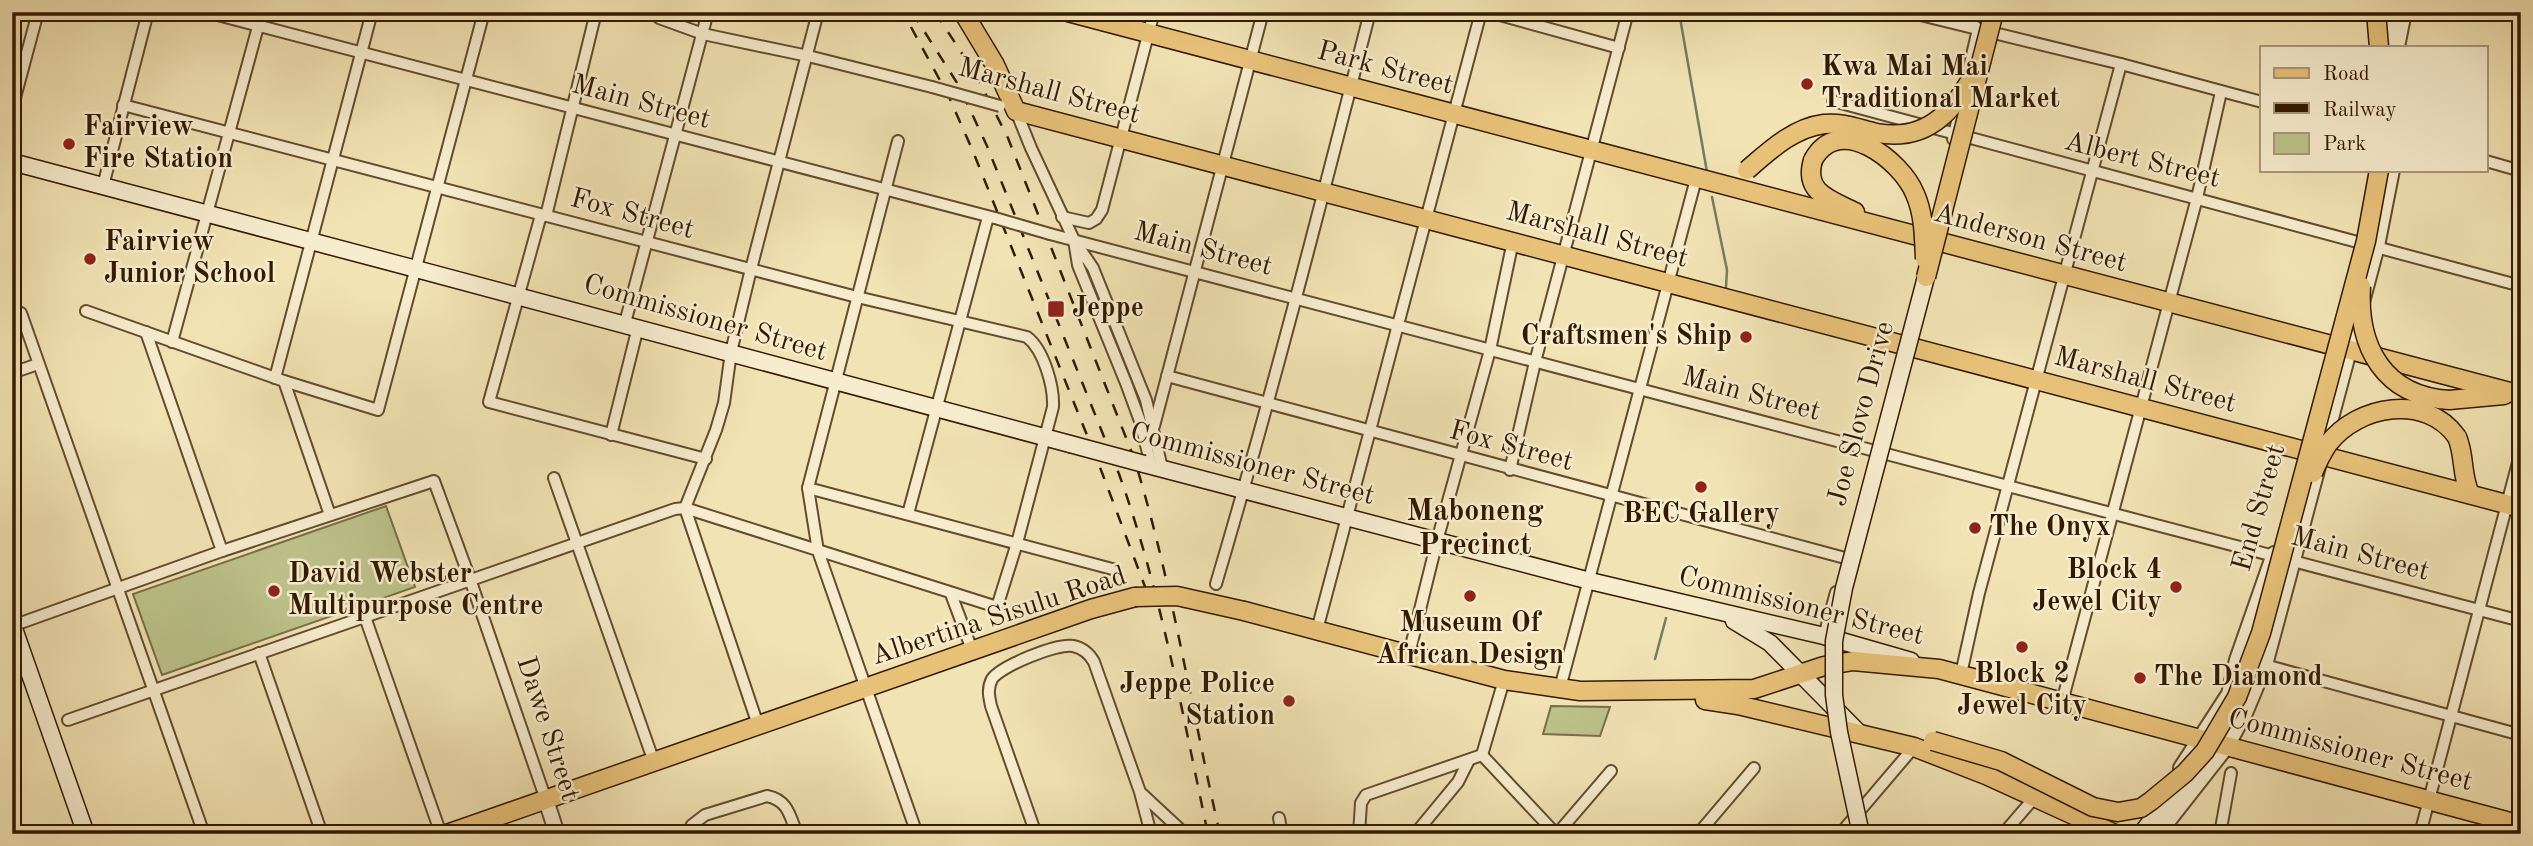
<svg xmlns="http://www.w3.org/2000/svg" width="2533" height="846" font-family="'Old Standard TT',serif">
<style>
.green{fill:#bdc38b;stroke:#786e46;stroke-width:2}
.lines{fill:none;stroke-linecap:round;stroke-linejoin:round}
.stream{stroke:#727d65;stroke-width:2.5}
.minor-casing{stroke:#624c2d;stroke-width:14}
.tertiary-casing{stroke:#624c2d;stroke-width:18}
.secondary-casing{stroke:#321a00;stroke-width:19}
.primary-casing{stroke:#321a00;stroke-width:21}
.minor{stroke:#f7edce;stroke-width:10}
.tertiary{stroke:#f7edce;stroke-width:14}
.secondary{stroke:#f7edce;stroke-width:16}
.primary{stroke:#e9c27a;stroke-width:18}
.rail{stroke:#321a00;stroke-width:2.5;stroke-dasharray:12 12;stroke-linecap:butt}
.minor-bridge-casing{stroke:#624c2d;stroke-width:14;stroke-linecap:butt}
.secondary-bridge-casing{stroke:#321a00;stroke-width:19;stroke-linecap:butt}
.primary-bridge-casing{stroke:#321a00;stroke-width:21;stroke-linecap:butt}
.minor-bridge{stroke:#f7edce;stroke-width:10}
.secondary-bridge{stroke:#f7edce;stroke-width:16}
.primary-bridge{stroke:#e9c27a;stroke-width:18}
.poi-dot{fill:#8f2418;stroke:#f7edce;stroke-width:2.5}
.labels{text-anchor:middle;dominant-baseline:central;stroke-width:5;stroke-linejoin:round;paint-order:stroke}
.poi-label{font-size:28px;font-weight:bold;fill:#321a00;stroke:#f7edce;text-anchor:start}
.street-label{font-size:28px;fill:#321a00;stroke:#f7edce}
.neighbourhood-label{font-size:30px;font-weight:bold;fill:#321a00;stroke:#f7edce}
</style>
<rect width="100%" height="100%" fill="#f2e3b4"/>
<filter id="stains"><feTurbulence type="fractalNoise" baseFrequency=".00286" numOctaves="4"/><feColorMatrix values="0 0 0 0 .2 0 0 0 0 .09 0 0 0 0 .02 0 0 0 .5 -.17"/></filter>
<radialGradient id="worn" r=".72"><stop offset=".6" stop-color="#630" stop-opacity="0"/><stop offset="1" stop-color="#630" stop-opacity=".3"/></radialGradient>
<g class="green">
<path d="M386,506l29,81 -253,88 -29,-81z"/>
<path d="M1551,706l59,1 -10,29 -57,-2z"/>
</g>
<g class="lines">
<g class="stream">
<path d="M1679,12l28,160"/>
<path d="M1712,197l15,73 -1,17"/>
<path d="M1655,659l11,-41"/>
</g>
<defs>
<g id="minor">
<path d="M206,12l789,206"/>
<path d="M596,12l-50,204 -5,-1 -52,187 217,57"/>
<path d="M1489,12l130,36"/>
<path d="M1908,12l213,52 141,38"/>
<path d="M1958,12l18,15"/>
<path d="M659,18l44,16 105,22 124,31"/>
<path d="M1967,77l11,-48"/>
<path d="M1833,101l688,185"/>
<path d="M12,109l26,-97"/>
<path d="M1016,111l15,37 43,92"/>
<path d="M1953,139l9,-39"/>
<path d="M898,141l-90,347 10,63 99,283"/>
<path d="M2486,161l35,10"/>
<path d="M103,186l45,-174"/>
<path d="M1062,217l27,6 7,-4 6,-9 52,-198"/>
<path d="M1050,234l1471,387"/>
<path d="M86,311l198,70 94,29 106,-398"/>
<path d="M21,313l183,521"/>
<path d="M625,323l83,-311"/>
<path d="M146,332l76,219"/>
<path d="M172,342l90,-330"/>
<path d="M12,373l26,-9"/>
<path d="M1167,376l678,182"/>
<path d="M275,378l97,-366"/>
<path d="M284,381l46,134"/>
<path d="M1154,426l109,-414"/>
<path d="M611,435l27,-108"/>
<path d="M1151,465l-11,-44 -14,-38 -48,-118 -4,-25 19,28 53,132 16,68"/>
<path d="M1510,470l25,-108 93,-350"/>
<path d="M554,478l100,284"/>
<path d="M808,488l308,82"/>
<path d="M685,508l31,-78 8,-27 7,-51 20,-83 67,-257"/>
<path d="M685,508l73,217"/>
<path d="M908,514l80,-297"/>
<path d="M1216,584c56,-189 105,-381 154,-572"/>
<path d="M951,594l21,56"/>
<path d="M365,617l76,217"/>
<path d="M12,626l210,-75 212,-70 36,98 76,221"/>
<path d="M1317,630l164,-618"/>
<path d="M1824,636l12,-44"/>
<path d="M259,653l63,181"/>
<path d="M1409,654l28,-113 53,-191 23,-109"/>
<path d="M2261,664l260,71"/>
<path d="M1961,674l18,-81 142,-529"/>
<path d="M1560,688l136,-509"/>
<path d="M2062,702l135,-504 24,-106"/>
<path d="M68,720l607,-211 10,-1 312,99 20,-64 36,-136c1,-20 -9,-57 -26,-70l-170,-40 -734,-192"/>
<path d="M1482,755l74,79"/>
<path d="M1482,755l22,-75"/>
<path d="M1142,794l43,40"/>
<path d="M1279,818l3,16"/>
<path d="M687,834l5,-9 13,-10 62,-19c21,4 23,20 30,38"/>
<path d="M1036,834l-45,-128c-2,-10 -4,-17 1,-27 9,-13 65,-36 81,-33 10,2 16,7 21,16l46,130 11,42"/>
<path d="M1359,834l2,-31 5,-8 116,-40"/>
<path d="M1415,834l43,-52 11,-22"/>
<path d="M1557,834l54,-63"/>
<path d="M1698,834l56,-66"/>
<path d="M1840,834l74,-87"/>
<path d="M2003,834l31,-36"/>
<path d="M2220,834l11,-61"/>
<path d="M2420,834l101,-383"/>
</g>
<g id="tertiary">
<path d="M2387,47l7,-35"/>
<path d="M2397,47l7,-35"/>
<path d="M2181,768l48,-74 8,-34 37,-106"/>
<path d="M546,800l11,34"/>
<path d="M2158,834l69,-88 18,-33 20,-48 112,-419 15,-76"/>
</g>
<g id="secondary">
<path d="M12,162c353,93 705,187 1058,282"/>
<path d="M1144,464l446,117 234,55 87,25"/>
<path d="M1734,621l36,22 90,91"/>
<path d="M12,623l74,211"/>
<path d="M2141,834l41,-53"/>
</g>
<g id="primary">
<path d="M963,12l32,53 21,46 1505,397"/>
<path d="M1068,12l1453,383"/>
<path d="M1813,160c-10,33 18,40 42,52"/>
<path d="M2449,400l55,-5"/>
<path d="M2457,437c8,18 4,38 13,57"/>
<path d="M1244,611l260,69 76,11 174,-2 70,-23 29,-5 86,8 582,156"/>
<path d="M1705,700l33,5 176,42 72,28 129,59"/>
<path d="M447,834l644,-225 44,-12"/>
</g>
</defs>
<use href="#minor" class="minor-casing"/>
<use href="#tertiary" class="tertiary-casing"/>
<use href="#secondary" class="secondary-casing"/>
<use href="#primary" class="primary-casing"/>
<use href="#minor" class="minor"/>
<use href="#tertiary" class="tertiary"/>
<use href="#secondary" class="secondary"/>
<use href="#primary" class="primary"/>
<g class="rail">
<path d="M912,12l47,74 28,60 132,328c42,117 63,238 89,360"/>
<path d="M935,12l41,63 32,63 126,320c38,123 57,250 86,376"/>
<path d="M911,27l38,70 23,52 129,321 46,122"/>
</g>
<defs>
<g id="minor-bridge">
<path d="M932,87l68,19"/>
<path d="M995,218l55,16"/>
</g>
<g id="secondary-bridge">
<path d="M1070,444l74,20"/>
<path d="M1861,834l-22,-102 -5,-37v-54l10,-53 82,-311"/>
</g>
<g id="primary-bridge">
<path d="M2376,12l3,35"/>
<path d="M1813,160c26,-48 88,0 102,34 9,20 9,43 10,65"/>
<path d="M1747,170c22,-19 46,-42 77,-46 19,-2 35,5 53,9 55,10 80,-28 103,-69"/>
<path d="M1926,277l68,-265"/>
<path d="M2361,286c-4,61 23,110 88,114"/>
<path d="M2313,473c4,-10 9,-20 15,-29 30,-39 98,-51 129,-7"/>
<path d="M1135,597l42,-1 67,15"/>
<path d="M1933,741l68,20 92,46 25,5 23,-4 10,-7 34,-28 20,-22 32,-54 24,-64 105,-392 13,-71"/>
</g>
</defs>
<use href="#minor-bridge" class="minor-bridge-casing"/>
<use href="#secondary-bridge" class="secondary-bridge-casing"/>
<use href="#primary-bridge" class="primary-bridge-casing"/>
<use href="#minor-bridge" class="minor-bridge"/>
<use href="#secondary-bridge" class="secondary-bridge"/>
<use href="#primary-bridge" class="primary-bridge"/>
</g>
<g class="poi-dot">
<circle cx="1807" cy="84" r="7"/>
<circle cx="69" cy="144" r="7"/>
<circle cx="90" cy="259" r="7"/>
<rect x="1047" y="300" width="18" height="18" rx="3.5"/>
<circle cx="1746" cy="337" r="7"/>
<circle cx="1701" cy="487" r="7"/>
<circle cx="1975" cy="528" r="7"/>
<circle cx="2176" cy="587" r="7"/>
<circle cx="274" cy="591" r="7"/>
<circle cx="1470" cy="596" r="7"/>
<circle cx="2022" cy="647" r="7"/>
<circle cx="2140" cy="678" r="7"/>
<circle cx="1289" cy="701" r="7"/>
</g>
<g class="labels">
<g class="poi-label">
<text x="1821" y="68">Kwa Mai Mai<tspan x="1821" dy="32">Traditional Market</tspan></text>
<text x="83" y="128">Fairview<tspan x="83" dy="32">Fire Station</tspan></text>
<text x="104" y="243">Fairview<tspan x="104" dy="32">Junior School</tspan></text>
<text x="1072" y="309">Jeppe</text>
<text x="1732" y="337" text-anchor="end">Craftsmen's Ship</text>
<text x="1701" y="515" text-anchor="middle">BEC Gallery</text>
<text x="1989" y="528">The Onyx</text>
<text x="2162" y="571" text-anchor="end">Block 4<tspan x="2162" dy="32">Jewel City</tspan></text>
<text x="288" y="575">David Webster<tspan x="288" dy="32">Multipurpose Centre</tspan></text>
<text x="1470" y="624" text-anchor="middle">Museum Of<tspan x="1470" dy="32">African Design</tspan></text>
<text x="2022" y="675" text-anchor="middle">Block 2<tspan x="2022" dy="32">Jewel City</tspan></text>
<text x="2154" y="678">The Diamond</text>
<text x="1275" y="685" text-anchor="end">Jeppe Police<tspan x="1275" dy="32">Station</tspan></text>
</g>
<g class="street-label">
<text transform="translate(1385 69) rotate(15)">Park Street</text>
<text transform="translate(1049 92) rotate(15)">Marshall Street</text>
<text transform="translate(641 103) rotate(15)">Main Street</text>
<text transform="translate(2142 161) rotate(14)">Albert Street</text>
<text transform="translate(632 215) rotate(15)">Fox Street</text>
<text transform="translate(1597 236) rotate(15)">Marshall Street</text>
<text transform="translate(2030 239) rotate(15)">Anderson Street</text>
<text transform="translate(1203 250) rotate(15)">Main Street</text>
<text transform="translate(705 319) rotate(16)">Commissioner Street</text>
<text transform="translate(2145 381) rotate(15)">Marshall Street</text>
<text transform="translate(1751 395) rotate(15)">Main Street</text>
<text transform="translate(1862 414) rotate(-75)">Joe Slovo Drive</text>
<text transform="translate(1511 447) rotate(15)">Fox Street</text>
<text transform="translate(1252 465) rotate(15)">Commissioner Street</text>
<text transform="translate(2260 508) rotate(-74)">End Street</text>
<text transform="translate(2360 555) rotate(15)">Main Street</text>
<text transform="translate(1801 607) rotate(14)">Commissioner Street</text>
<text transform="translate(999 617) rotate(-18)">Albertina Sisulu Road</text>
<text transform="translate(547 729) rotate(72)">Dawe Street</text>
<text transform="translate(2350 751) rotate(15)">Commissioner Street</text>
</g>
<g class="neighbourhood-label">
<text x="1475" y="512">Maboneng<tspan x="1475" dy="34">Precinct</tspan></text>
</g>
</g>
<rect width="2533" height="846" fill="none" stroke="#f2e3b4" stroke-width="42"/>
<rect x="14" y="14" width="2505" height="818" fill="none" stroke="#321a00" stroke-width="3.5"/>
<rect x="21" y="21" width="2491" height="804" fill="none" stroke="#321a00" stroke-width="2"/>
<rect x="2260" y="46" width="228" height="126" fill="#f7edce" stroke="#a8997c" stroke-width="2"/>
<rect x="2274" y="68" width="35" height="10" fill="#e9c27a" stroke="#a8997c" stroke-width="2"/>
<text x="2323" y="80" font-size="21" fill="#321a00">Road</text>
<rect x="2274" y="103" width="35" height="10" fill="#321a00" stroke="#a8997c" stroke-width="2"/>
<text x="2323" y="116" font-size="21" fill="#321a00">Railway</text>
<rect x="2274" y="133" width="35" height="21" fill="#bdc38b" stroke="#a8997c" stroke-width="2"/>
<text x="2323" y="150" font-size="21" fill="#321a00">Park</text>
<rect width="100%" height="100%" filter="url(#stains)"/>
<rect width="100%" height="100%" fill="url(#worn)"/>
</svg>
